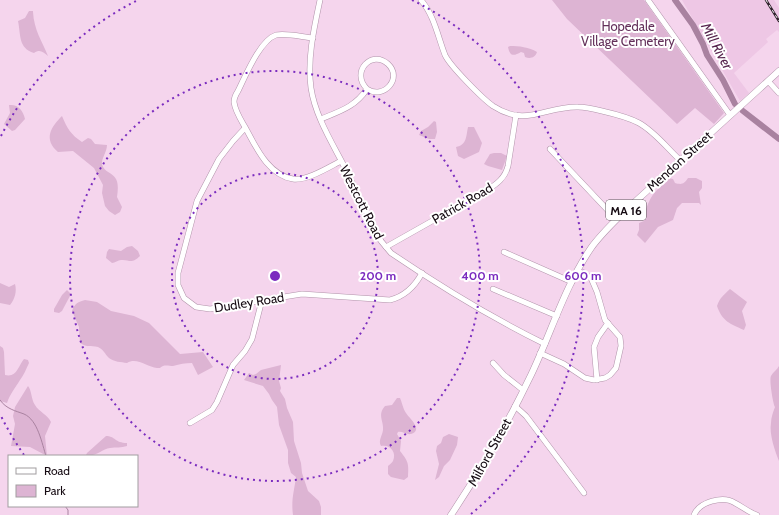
<svg xmlns="http://www.w3.org/2000/svg" width="779" height="515" font-family="Cabin,sans-serif">
<style>
.built{fill:#eec7e5}
.green{fill:#ddb4d3}
.lines{fill:none;stroke-linecap:round;stroke-linejoin:round}
.stream{stroke:#a982a0;stroke-width:1}
.river{stroke:#a982a0;stroke-width:6}
.minor-casing{stroke:#b193aa;stroke-width:6}
.major-casing{stroke:#b193aa;stroke-width:7}
.minor{stroke:#fff;stroke-width:5}
.major{stroke:#fff;stroke-width:6}
.rail-casing{stroke:#31232d;stroke-width:2.5}
.rail{stroke:#fff;stroke-width:1;stroke-dasharray:3;stroke-linecap:butt}
.ring{fill:none;stroke:#7b2cbf;stroke-width:2;stroke-dasharray:2 4}
.labels{text-anchor:middle;dominant-baseline:central;stroke-width:4;stroke-linejoin:round;paint-order:stroke}
.shield{fill:#fff;stroke:#5b5459;stroke-width:1}
.shield-label{font-size:12px;font-weight:bold;fill:#150a12}
.park-label{font-size:13px;fill:#64315b;stroke:#fff}
.street-label{font-size:13px;fill:#150a12;stroke:#fff}
.water-label{font-size:14px;font-style:italic;fill:#57254e;stroke:#fff}
.centre{fill:#7b2cbf;stroke:#fff;stroke-width:2}
.ring-label{font-size:12px;text-anchor:middle;font-weight:bold;fill:#7b2cbf;stroke:#fff;stroke-width:4;stroke-linejoin:round;paint-order:stroke}
</style>
<rect width="100%" height="100%" fill="#f5d5ed"/>
<path class="built" d="M682,0h92l5,8v24l-2,-2 -11,9 2,3 -34,31 15,20 -9,8z"/>
<g class="green">
<path d="M552,0h92l80,113 -10,11 -19,-16 -18,16 -110,-105z"/>
<path d="M29,11h4v1c1,18 9,29 15,44 -5,-4 -8,-7 -14,-3 -16,-5 -13,-18 -16,-32l7,-3z"/>
<path d="M510,46c9,0 19,1 27,6 -2,6 -7,7 -12,5l-1,-4 -3,-1c-7,4 -11,5 -13,-5z"/>
<path d="M9,105c9,-1 14,5 16,14l-10,11 -3,1 -8,-7 6,-11z"/>
<path d="M62,116c5,12 9,19 20,26l6,-4 3,1 4,5 12,1c0,7 -6,14 -5,19 3,13 20,5 15,33l5,10 -2,5 -5,3 -6,-4 -4,-5 -3,-13 1,-8 -9,-17 -21,-17 -15,1c-15,-13 -7,-25 4,-36z"/>
<path d="M434,121l2,1 1,10 -2,7h-6l-10,-4 2,-4 7,-4z"/>
<path d="M468,127h6l8,16 -3,9 -15,7 -6,-3 -2,-9c11,-2 10,-11 12,-20z"/>
<path d="M494,153h7l6,3 -5,14 -14,-4 -4,-2 6,-10z"/>
<path d="M669,178l4,1 2,4c7,2 9,1 13,-5h8l6,3v7l-3,4 2,13 -2,-2h-17l-5,5 -4,12 -15,7 -13,16 -8,-8 2,-5v-7l5,-2c0,-10 6,-25 14,-32 4,-5 8,-4 11,-11z"/>
<path d="M132,246l6,5 2,5c-9,9 -11,3 -19,4 -3,0 -6,3 -9,3l-6,-5 1,-6 2,-3 12,2 6,-4z"/>
<path d="M0,283l9,4 6,-3c2,7 0,15 -5,21l-10,-2z"/>
<path d="M730,289l17,13 -5,9 4,14 -2,5c-14,-6 -22,-9 -27,-24 3,-9 7,-11 13,-17z"/>
<path d="M67,290l4,4 -9,17 -3,2 -5,-1v-3l8,-14z"/>
<path d="M85,300l12,2 14,9 23,5 15,7 31,31 23,-2 10,15 -15,8 -6,-12c-7,0 -12,1 -19,3 -3,0 -7,-1 -10,0 -5,2 0,2 -6,2 -10,-1 -20,-11 -30,-5 -6,-1 -13,-1 -18,-5 -4,-4 -6,-9 -11,-11 -8,-2 -10,1 -18,-4l-1,-16 -7,-16c3,-8 6,-9 13,-11z"/>
<path d="M0,346l3,2 1,4 1,23c12,3 13,-9 19,-16l4,1 1,3c-3,6 -5,12 -9,17 -5,8 -10,14 -13,23l-7,-2z"/>
<path d="M281,365l-2,16 2,7 -1,3 5,8 2,9 6,14 1,19 7,22 1,10 6,18 11,10 2,6v8h-28c-2,-15 1,-23 3,-38l-5,-4 -3,-10v-13l-9,-25 -2,-18 -5,-7 -3,-6 -6,-8 -19,-6 5,-7 4,2 3,-1 5,-4z"/>
<path d="M779,366v95c-4,-10 -10,-27 -8,-38 0,-5 2,-11 4,-16 -2,-3 -6,-28 -4,-31 2,-4 6,-6 8,-10z"/>
<path d="M28,386c4,5 3,13 7,19 4,7 12,9 16,17l-6,14 2,20 -17,-9 -19,-1 4,-22 -2,-8 2,-9z"/>
<path d="M397,398h3c2,4 3,11 6,15 3,5 18,17 5,21 -4,1 -9,-3 -13,-2l-1,2 4,7 -1,10c8,10 9,12 8,26l-4,3 -13,-3 -3,-3v-8c2,-2 4,-3 5,-5 4,-9 -3,-17 -12,-15 -3,-6 1,-9 2,-16 1,-9 -6,-15 2,-24l7,-1z"/>
<path d="M449,434l9,3 -1,8 -7,15 -6,6 -5,11 -4,3 4,-16 -3,-13 1,-5 4,-3 2,-6z"/>
<path d="M106,436c9,0 9,7 21,7v3c-6,2 -11,1 -17,2 -8,1 -16,10 -24,7l1,-2z"/>
</g>
<g class="lines">
<g class="stream">
<path d="M0,400c6,9 16,11 24,14 14,6 18,30 22,42"/>
<path d="M65,506l3,4v5"/>
</g>
<g class="river">
<path d="M675,0l18,25 10,19 4,11 16,25 12,24"/>
<path d="M743,111l36,28"/>
</g>
<defs>
<g id="minor">
<path d="M320,0c-6,28 -13,59 -9,88 4,27 20,53 32,76 13,26 25,52 38,77l10,12c50,34 99,64 154,91"/>
<path d="M421,0c13,15 17,37 24,55 5,11 38,44 48,51 34,22 52,0 85,1 8,0 16,2 24,4 13,3 26,6 37,12 16,9 28,25 41,37"/>
<path d="M648,0l82,115"/>
<path d="M313,38c-11,-1 -26,-5 -37,-3 -16,5 -31,42 -38,56 -2,3 -4,7 -4,11 1,9 7,18 11,25 11,20 23,48 48,52 14,2 36,-12 48,-18"/>
<path d="M768,81l11,12"/>
<path d="M321,119c19,-8 34,-12 46,-30 -17,-17 5,-40 21,-25 15,14 -4,36 -21,25"/>
<path d="M245,128l-12,13 -14,18 -22,42 -19,72v12l6,13 12,9 14,2 92,-15 88,6c16,-4 25,-14 32,-27"/>
<path d="M550,149l66,70"/>
<path d="M386,247l101,-57c10,-6 18,-12 21,-24l8,-51"/>
<path d="M504,252l68,30"/>
<path d="M493,289l64,27"/>
<path d="M540,353l24,11 21,14 9,2 11,-2 5,-3 6,-7 5,-22 -1,-9 -15,-17 -8,-28 -6,-14 -13,-7"/>
<path d="M493,363l11,12 19,15"/>
<path d="M597,380l-3,-33 4,-10 10,-14"/>
<path d="M515,406l11,10 58,77"/>
<path d="M190,423l22,-13 5,-8 16,-37 12,-14 7,-12 10,-39"/>
<path d="M694,515c5,-13 29,-20 41,-12 8,4 13,9 22,12"/>
</g>
<path id="major" d="M451,515c30,-45 57,-92 80,-140 20,-42 34,-89 60,-127 10,-14 23,-26 35,-38l153,-139"/>
</defs>
<use href="#minor" class="minor-casing"/>
<use href="#major" class="major-casing"/>
<use href="#minor" class="minor"/>
<use href="#major" class="major"/>
<defs>
<path id="rail" d="M766,0l13,21"/>
</defs>
<use href="#rail" class="rail-casing"/>
<use href="#rail" class="rail"/>
</g>
<g class="ring">
<circle cx="275" cy="276" r="103"/>
<circle cx="275" cy="276" r="205"/>
<path d="M24 455A308 308 0 0 1 1 416M1 136A308 308 0 0 1 138 0M412 0A308 308 0 0 1 471 514"/>
</g>
<g class="labels">
<rect class="shield" x="606" y="200" width="40" height="20" rx="3"/>
<g class="shield-label">
<text x="626" y="210">MA 16</text>
</g>
<g class="park-label">
<text x="628" y="26">Hopedale<tspan x="628" dy="15">Village Cemetery</tspan></text>
</g>
<g class="street-label">
<text transform="translate(679 161) rotate(-42)">Mendon Street</text>
<text transform="translate(362 202) rotate(63)">Westcott Road</text>
<text transform="translate(462 203) rotate(-30)">Patrick Road</text>
<text transform="translate(249 302) rotate(-9)">Dudley Road</text>
<text transform="translate(489 452) rotate(-61)">Milford Street</text>
</g>
<g class="water-label">
<text transform="translate(717 46) rotate(62)">Mill River</text>
</g>
</g>
<circle cx="275" cy="276" r="6" class="centre"/>
<g class="ring-label">
<text x="378" y="280">200 m</text>
<text x="480" y="280">400 m</text>
<text x="583" y="280">600 m</text>
</g>
<rect x="8" y="455" width="130" height="52" fill="#ffffff" stroke="#a19da0"/>
<rect x="16" y="468" width="20" height="6" fill="#ffffff" stroke="#a19da0"/>
<text x="44" y="475" font-size="12" fill="#150a12">Road</text>
<rect x="16" y="485" width="20" height="12" fill="#ddb4d3" stroke="#a19da0"/>
<text x="44" y="495" font-size="12" fill="#150a12">Park</text>
</svg>
